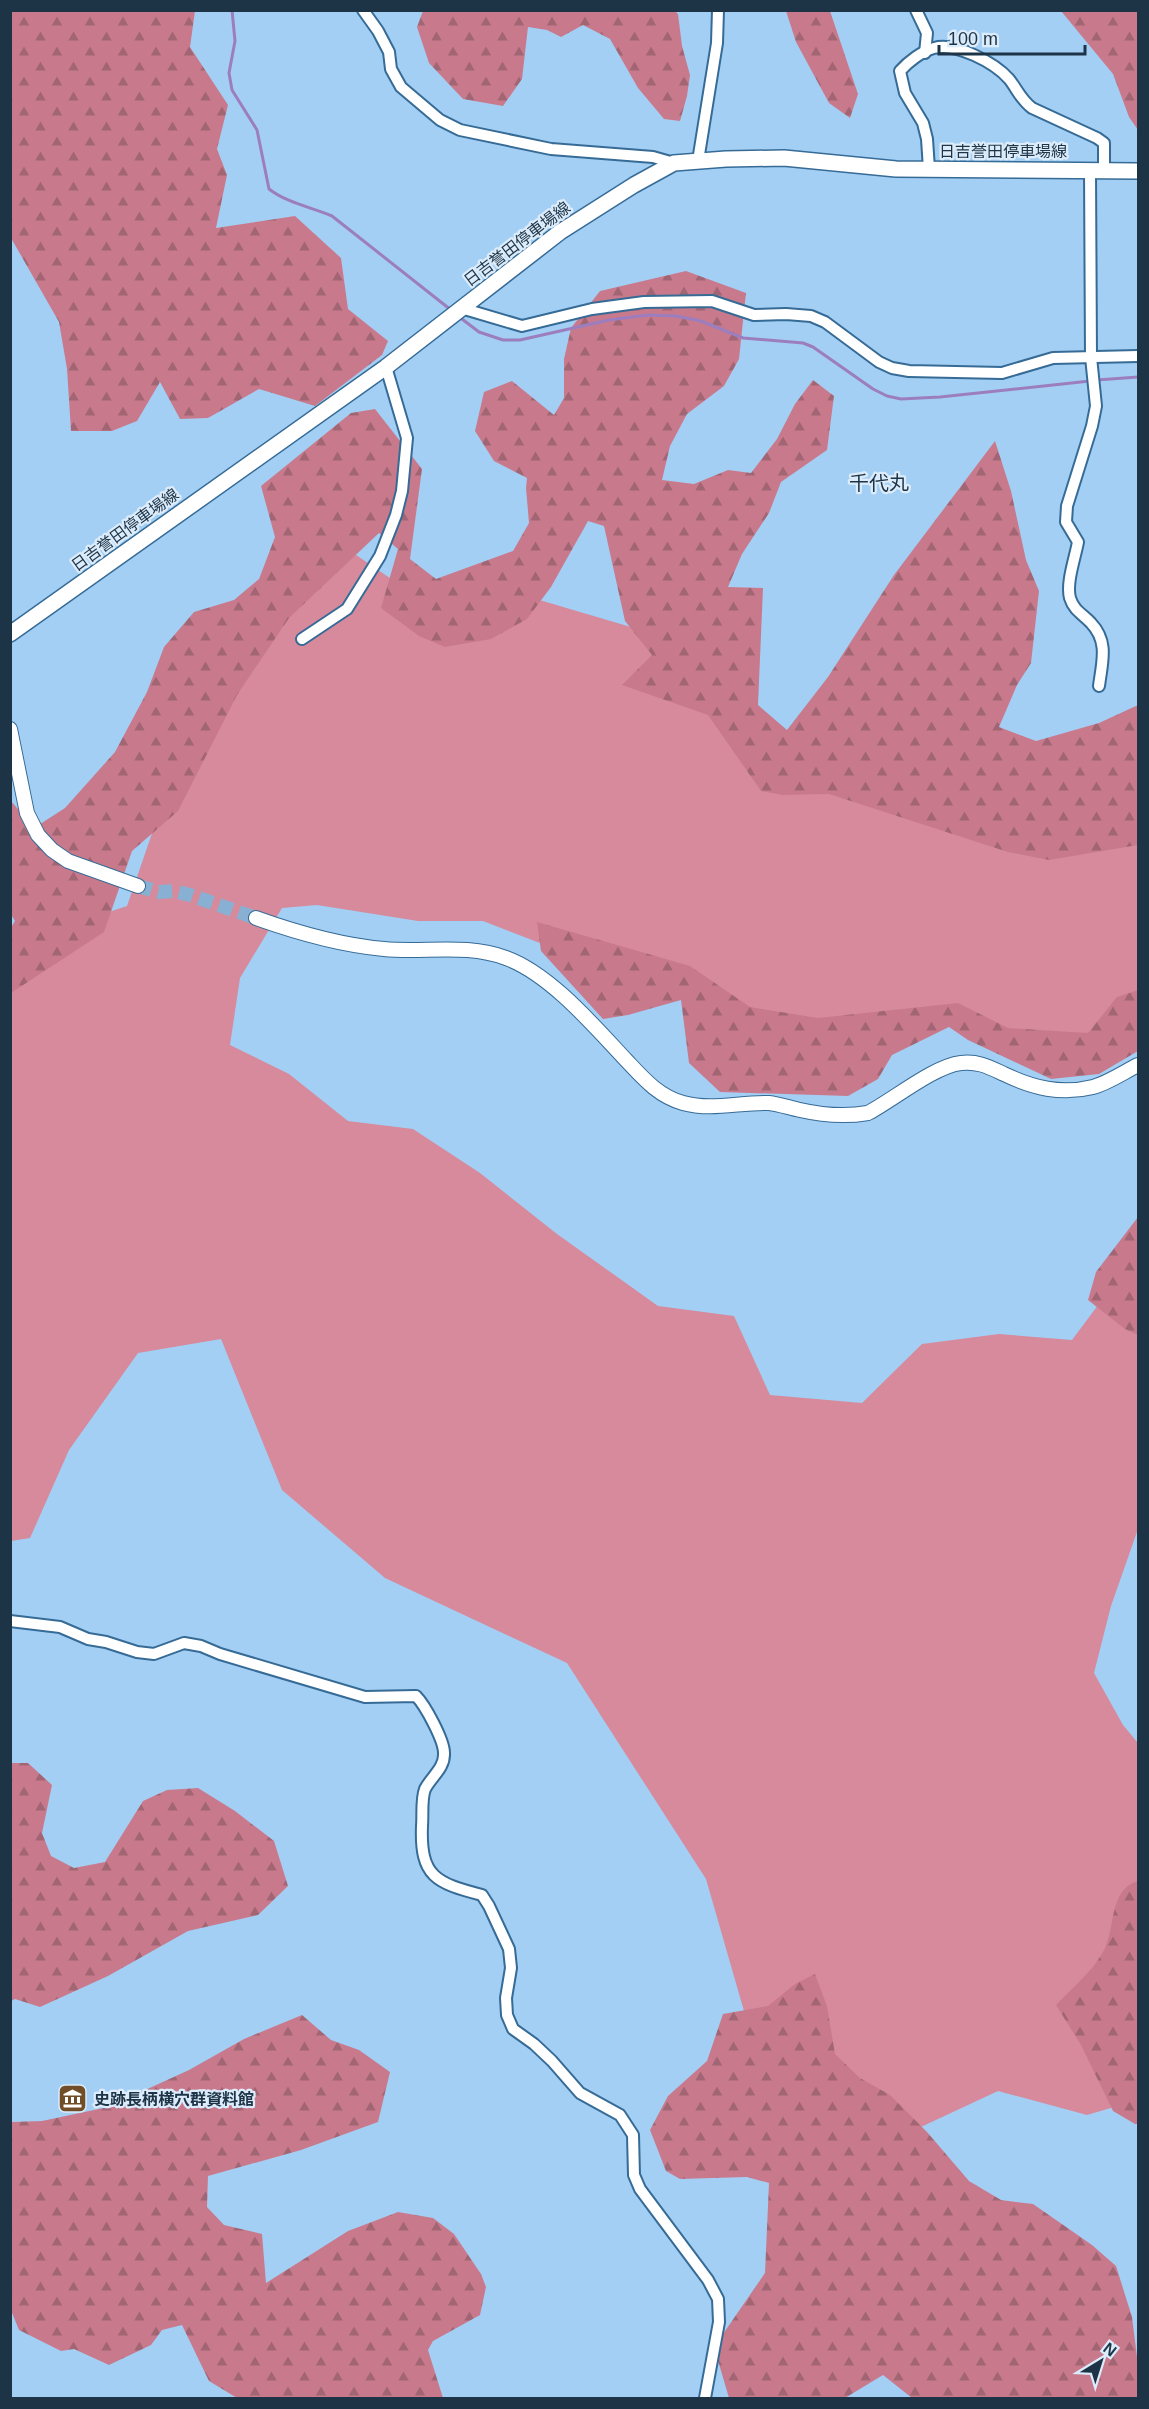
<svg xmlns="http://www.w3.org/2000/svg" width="1149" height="2409" font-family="Arial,'Noto Sans JP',sans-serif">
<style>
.grass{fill:#d68a9b}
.forest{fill:url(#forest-firs)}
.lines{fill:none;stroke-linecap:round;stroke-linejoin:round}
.stream{stroke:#9c7ebf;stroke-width:3}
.tertiary-tunnel{stroke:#88b0d2;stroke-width:14;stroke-dasharray:14 7;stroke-linecap:butt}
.minor-casing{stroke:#366b96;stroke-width:14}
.tertiary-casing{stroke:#366b96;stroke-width:16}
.secondary-casing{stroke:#366b96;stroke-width:18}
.minor{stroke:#fff;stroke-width:10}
.tertiary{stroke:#fff;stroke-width:14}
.secondary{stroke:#fff;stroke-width:15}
.labels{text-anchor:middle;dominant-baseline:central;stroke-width:4.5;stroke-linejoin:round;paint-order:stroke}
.street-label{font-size:16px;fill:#1d3447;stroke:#dcecfb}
.poi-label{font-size:16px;font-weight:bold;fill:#1d3447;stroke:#dcecfb;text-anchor:start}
.quarter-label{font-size:20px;fill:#1d3447;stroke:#dcecfb}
</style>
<defs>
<pattern id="forest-firs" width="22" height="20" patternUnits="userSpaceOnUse" patternTransform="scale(1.5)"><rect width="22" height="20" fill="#c87a8c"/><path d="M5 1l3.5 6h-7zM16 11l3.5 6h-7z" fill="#a26574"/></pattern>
</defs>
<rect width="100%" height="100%" fill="#a3cff5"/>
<path class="grass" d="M340,544l85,58 101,-6 142,42 96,107 374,54v217l-79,43 -98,-40 -69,14 -165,-18 -244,-94h-65l-101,-16 -35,3 -42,70 -10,67 59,29 59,47 65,8 67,44 77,61 101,72 76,10 36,79 92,8 60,-59 77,-10 73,6 44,-59 22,-17v265l-27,77 -17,67 29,52 15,18v357l-51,15 -89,-24 -150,70 -81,-70 -61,-212 -139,-216 -182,-85 -103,-88 -61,-151 -83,14 -69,97 -39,88 -19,3v-573l47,-39 69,-23 32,-93 22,-53z"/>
<g class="forest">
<path d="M10,11h185l-5,36 38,58 -11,44 10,26 -11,53 79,-12 46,42 7,51 40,32 -6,14 -67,51 -56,-17 -51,29 -28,1 -20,-37 -23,39 -25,10h-41l-4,-62 -8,-47 -48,-84z"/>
<path d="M423,11h252l3,3 4,32 8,29 -3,21 -7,25 -16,-2 -26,-31 -28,-49 -27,-14 -22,12 -14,-7 -19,-3 -6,52 -19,27 -40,-7 -34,-36 -12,-36z"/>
<path d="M786,11h44l28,83 -8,24 -21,-15 -33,-61z"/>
<path d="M1061,11h77v119l-9,-13 -16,-43z"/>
<path d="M686,271l60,22 -7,66 -15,27 -37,28 -17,32 -8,34 32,4 34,-14 23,3 26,-34 18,-35 18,-24 21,16 -7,54 -46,32 -12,31 -27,41 -14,33 35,1 -5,117 29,25 41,-53 66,-102 101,-134 16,50 15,69 13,31 -8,72 -14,22 -18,42 37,14 63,-18 39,-18v140l-89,15 -41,-8 -179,-58 -46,1 -22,-4 -53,-76 -86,-30 30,-30 -27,-34 -21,-95 -16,-5 -37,66 -24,32 -36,20 -46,8 -26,-11 -38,-28 17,-59 -19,-16 -90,85 -52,77 -59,116 -46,40 -28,81 -93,61 -1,-64 5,-8 -5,-8 1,-112 23,27 31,-20 50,-56 32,-60 17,-45 30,-35 40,-12 25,-21 16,-42 -14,-51 90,-73 24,-4 47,60 -12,90 26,20 77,-28 16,-28 -3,-35 1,-10 -33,-17 -19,-30 9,-39 28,-11 42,34 10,-17v-39l7,-31 29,-37z"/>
<path d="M537,922l153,44 60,41 68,11 140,-15 50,25 80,5 29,-36 21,-7v61l-39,23 -48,5 -83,-39 -19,-13 -57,28 -14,24 -30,17 -128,-4 -31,-29 -8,-63 -53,15 -25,4 -62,-68z"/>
<path d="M1138,1217v118l-13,-6 -37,-29 8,-28z"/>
<path d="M11,1763h17l24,22 -10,48 9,23 23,12 31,-6 38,-61 24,-11 31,-2 37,23 39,30 14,45 -30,29 -70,16 -80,45 -68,31 -25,-8 -4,2z"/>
<path d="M1138,1881v243h-3l-22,-13 -32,-66 -25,-40c15,-16 36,-33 47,-53 13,-22 5,-63 35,-71z"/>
<path d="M815,1974l12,32 8,48 25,24 30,17 37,37 42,49 32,19 32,4 59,41 24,21 16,51 6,48v33h-226l-29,-23 -38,23h-116l-15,-51 51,-74 4,-90 -22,-6 -67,2 -14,-8 -16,-41 18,-34 39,-35 16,-47 45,-8 27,-22z"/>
<path d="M302,2015l29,25 28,10 31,22 -12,50 -77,28 -93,26 -1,31 17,18 38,9 4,49 82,-52 50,-19 35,6 21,16 27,40 5,13 -6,28 -47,26 -5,9 15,48h-206l-28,-17 -27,-56 -20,5 -11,15 -42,20 -35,-16 -13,2 -42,-21 -9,-22 1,-186 31,-1 66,-14 81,-37 55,-31z"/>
</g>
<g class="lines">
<g class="stream">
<path d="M232,10l3,31 -6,32 3,17 25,40 12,59c18,14 42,18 63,27l119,94"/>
<path d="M458,316l21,16 24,8h17l89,-20 39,-5 28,1 25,5 42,17 60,5 10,4 60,42 14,7 14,3 39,-2 150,-16"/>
<path d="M1097,380l41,-3"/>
</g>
<path class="tertiary-tunnel" d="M138,886l21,6 15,-1 16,4 66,23"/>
<defs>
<g id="minor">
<path d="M363,10l15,21 11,21 2,17 10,18 39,33 20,10 91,19 102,8 21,6"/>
<path d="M916,10l11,23 -2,20"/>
<path d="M698,161l19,-118 1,-33"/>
<path d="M929,169l-2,-30 -4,-16 -18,-30 -5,-22c8,-9 22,-20 34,-23 22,-6 61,15 75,31 8,10 12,21 23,29l65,30 7,5v27"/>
<path d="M1090,170l1,187 5,49 -4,20 -25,80 -1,16 12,20c-3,16 -12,41 -8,56 4,13 13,16 21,25 18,19 11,39 8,63"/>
<path d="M461,308l61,18 70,-17 52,-7 68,-1 42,14 32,-1 25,2 14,6 54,40 13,6 17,3 93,2 51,-15 85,-2"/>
<path d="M302,639l45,-30 33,-53 16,-41 6,-24 5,-53 -21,-71"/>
<path d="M10,1621l50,6 28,12 18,3 31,10 17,2 30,-11 17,3 19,8 145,43 51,-1c9,9 28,44 28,57 1,15 -13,24 -19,36 -4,10 -2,26 -3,37 -2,51 14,57 60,69l7,11 20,43 2,19 -5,30 1,17 6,14 21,15 18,17 28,32 40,22 13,20 1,40 6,14 68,91 10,19 1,23 -14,76"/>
</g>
<g id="tertiary">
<path d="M10,729l17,84 11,22 14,15 16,11 70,25"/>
<path d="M256,918c42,15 83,27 128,31 40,4 83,-6 122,9 44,16 88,68 120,102 17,18 32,36 57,43 29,8 57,-1 86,0 10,1 21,5 31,7 22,5 45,7 68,3 25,-13 66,-47 93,-50 17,-2 28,4 43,11 29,14 57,21 89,13 15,-4 31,-15 45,-22"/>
</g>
<path id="secondary" d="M10,634l376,-267 174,-135 74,-47 40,-22 52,-4 58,-1 112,11 242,2"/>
</defs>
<use href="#minor" class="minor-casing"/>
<use href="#tertiary" class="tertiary-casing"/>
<use href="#secondary" class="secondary-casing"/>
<use href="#minor" class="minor"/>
<use href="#tertiary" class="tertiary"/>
<use href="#secondary" class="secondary"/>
</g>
<defs>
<symbol id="museum-square" viewBox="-11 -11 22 22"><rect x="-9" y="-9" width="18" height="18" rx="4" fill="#724e28" stroke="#dcecfb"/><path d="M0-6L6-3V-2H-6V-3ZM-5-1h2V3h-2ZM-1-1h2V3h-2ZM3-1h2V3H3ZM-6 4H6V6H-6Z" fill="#fff"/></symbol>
</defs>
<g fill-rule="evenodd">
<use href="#museum-square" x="56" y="2082" width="33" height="33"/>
</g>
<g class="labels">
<g class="street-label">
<text x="1003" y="151">日吉誉田停車場線</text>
<text transform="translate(517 244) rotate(-37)">日吉誉田停車場線</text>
<text transform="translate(125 530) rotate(-36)">日吉誉田停車場線</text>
</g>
<g class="poi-label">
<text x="94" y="2099">史跡長柄横穴群資料館</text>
</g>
<g class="quarter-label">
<text x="879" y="483">千代丸</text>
</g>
</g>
<rect width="1149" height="2409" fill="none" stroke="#1d3447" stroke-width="24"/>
<g transform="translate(1101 2361) rotate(38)" stroke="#dcecfb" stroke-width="4.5" paint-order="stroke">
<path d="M0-4.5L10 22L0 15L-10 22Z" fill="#1d3447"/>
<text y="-9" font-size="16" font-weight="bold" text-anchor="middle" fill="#1d3447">N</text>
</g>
<path d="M939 45v9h146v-9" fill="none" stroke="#1d3447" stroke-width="3"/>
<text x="948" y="45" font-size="18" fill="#1d3447" stroke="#dcecfb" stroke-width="4.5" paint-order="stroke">100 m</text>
</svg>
